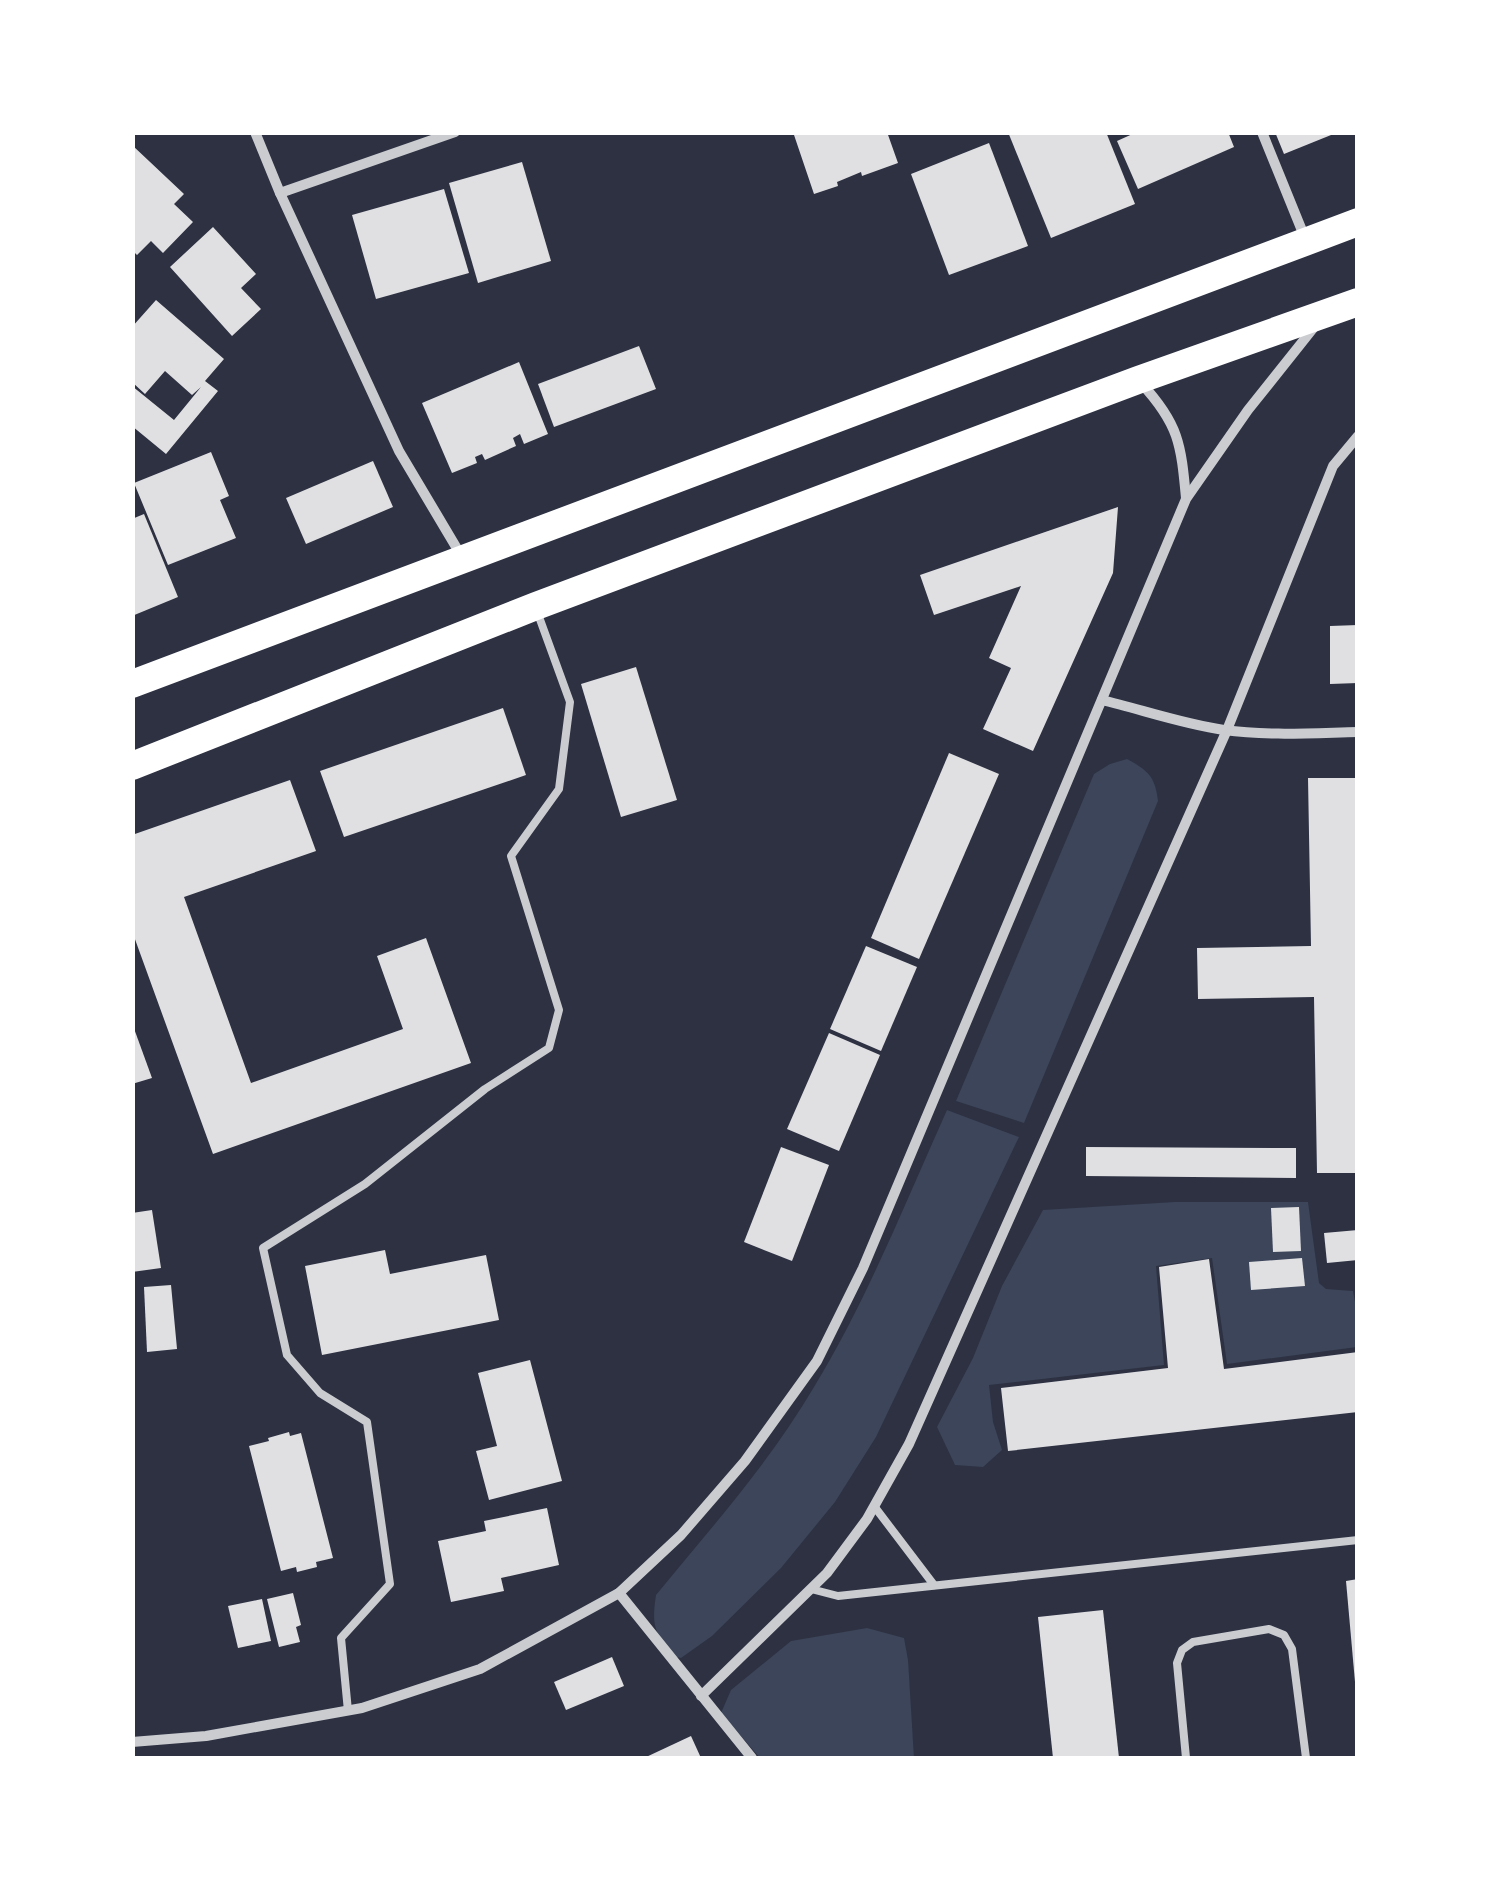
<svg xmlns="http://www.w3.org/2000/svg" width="1490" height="1891" font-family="'Fira Sans',sans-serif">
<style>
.green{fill:#3c4559}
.building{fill:#e0e0e3}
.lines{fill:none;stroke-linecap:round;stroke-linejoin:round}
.service{stroke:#caccd0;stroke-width:8}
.minor{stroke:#caccd0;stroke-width:10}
.trunk{stroke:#fff;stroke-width:28}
</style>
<rect width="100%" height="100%" fill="#2d3142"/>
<g class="green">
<path d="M1127,759c22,12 28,18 31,42l-134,322 -68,-22 138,-327 16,-10z"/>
<path d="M947,1110l72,27 -143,300 -41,65 -54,66 -69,68 -31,22 -5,-1c-21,-24 -25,-29 -20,-62 55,-67 114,-133 158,-208 53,-87 91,-184 133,-277z"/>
<path d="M1175,1202h133l11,81 7,6 27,2 4,22v34l-130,17 -15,-106 -56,8 8,99 -175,20 4,37 9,28 -19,17 -28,-2 -18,-38 36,-69 29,-72 41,-76z"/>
<path d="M867,1628l37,10 4,22 6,98h-154l-39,-45 10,-23 60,-49z"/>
</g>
<g class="building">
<path d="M793,132h94l11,31 -36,13 -1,-4 -24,10 1,4 -24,8z"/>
<path d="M1008,132h98l29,72 -84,34z"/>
<path d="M1137,132h91l6,15 -96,42 -21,-48z"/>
<path d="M1275,132h61v1l-52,21z"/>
<path d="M989,143l39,103 -79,29 -38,-101z"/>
<path d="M132,145l52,49 -10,10 19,18 -30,31 -12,-12 -14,14 -5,-5z"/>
<path d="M522,162l29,99 -73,22 -29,-100z"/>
<path d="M444,189l25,84 -93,26 -24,-84z"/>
<path d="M213,227l43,47 -15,14 20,21 -29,27 -62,-69z"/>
<path d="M156,300l68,59 -19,22 13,10 -52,63 -34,-28v-40l42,34 27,-33 -9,8 -27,-24 -20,23 -13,-12 2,-40 -2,-15z"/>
<path d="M639,346l17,43 -102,38 -16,-43z"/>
<path d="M519,362l29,72 -24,10 -4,-10 -7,4 3,8 -31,14 -3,-6 -7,3 2,6 -25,10 -30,-70z"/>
<path d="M211,452l18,44 -9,4 16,38 -68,27 -34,-82z"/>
<path d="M373,461l20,46 -87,37 -20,-46z"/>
<path d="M1118,507l-5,66 -80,178 -50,-22 28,-61 -22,-10 32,-72 -87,29 -14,-40z"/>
<path d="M144,514l34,83 -46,19v-97z"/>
<path d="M1358,625v58l-28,1v-58z"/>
<path d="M636,667l41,133 -56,17 -40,-133z"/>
<path d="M503,708l23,67 -182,62 -24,-66z"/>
<path d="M949,753l50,21 -80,185 -48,-21z"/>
<path d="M1308,778h50v395h-41l-3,-176 -116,2 -1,-51 114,-2z"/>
<path d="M290,780l26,71 -132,46 67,186 152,-54 -26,-73 49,-18 45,125 -258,91 -81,-223v-96z"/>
<path d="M866,946l51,21 -36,84 -51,-22z"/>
<path d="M132,1023l20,55 -20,6z"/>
<path d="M829,1033l51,22 -41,96 -52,-22z"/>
<path d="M781,1147l48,18 -37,96 -48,-19z"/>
<path d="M1086,1147l210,1v30l-210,-2z"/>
<path d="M1299,1207l2,44 -28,1 -2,-44z"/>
<path d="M152,1210l9,58 -29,4v-59z"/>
<path d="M1358,1230v30l-31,3 -3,-30z"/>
<path d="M385,1250l5,24 96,-19 13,65 -177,35 -17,-89z"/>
<path d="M1302,1258l3,28 -54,4 -2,-28z"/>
<path d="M1209,1259l15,110 134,-17v60l-350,39 -7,-63 167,-20 -9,-101z"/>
<path d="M171,1285l6,64 -30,3 -3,-65z"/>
<path d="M530,1360l32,121 -73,19 -13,-49 21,-5 -19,-73z"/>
<path d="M289,1432l1,4 11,-3 32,125 -17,4 1,5 -20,5 -1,-5 -15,4 -32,-125 20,-5 -1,-3z"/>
<path d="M547,1508l12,57 -58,13 3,13 -53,11 -13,-61 48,-10 -2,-10z"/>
<path d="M1358,1579v103h-3l-9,-101z"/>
<path d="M293,1593l8,32 -5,2 4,15 -21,5 -12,-48z"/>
<path d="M262,1599l9,42 -33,7 -10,-42z"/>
<path d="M1103,1610l16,148h-66l-15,-141z"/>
<path d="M612,1657l12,29 -58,24 -12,-28z"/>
<path d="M691,1736l10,22h-57z"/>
</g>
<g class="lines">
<g class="service">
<path d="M874,1506l60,79"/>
<path d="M811,1589l27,7 520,-56"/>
<path d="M348,1711l-7,-73 49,-54 -23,-162 -47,-29 -33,-38 -24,-107 102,-64 120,-95 64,-41 10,-38 -48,-154 48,-67 11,-87 -32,-88"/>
<path d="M1186,1758l-9,-95 5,-13 11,-8 76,-13 15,6 8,14 14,109"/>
</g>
<g class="minor">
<path d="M255,132l25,61 119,258 63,106"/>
<path d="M1262,132l43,106"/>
<path d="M280,193l175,-61"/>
<path d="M1141,383c38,41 40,61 45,115"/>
<path d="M1102,700c41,10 81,24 122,30 44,6 89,3 134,2"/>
<path d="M619,1593l133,165"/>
<path d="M701,1696l126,-123 40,-54 42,-75 318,-714 106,-264 25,-30"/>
<path d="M132,1742l74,-6 156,-28 118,-39 139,-76 62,-58 64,-74 72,-100 46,-93 323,-769 62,-89 67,-84"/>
</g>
<g class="trunk">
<path d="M132,684l1226,-462"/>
<path d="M132,766l404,-160 602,-226 220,-78"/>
</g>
</g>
<rect width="1490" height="1891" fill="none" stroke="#ffffff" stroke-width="270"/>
</svg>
